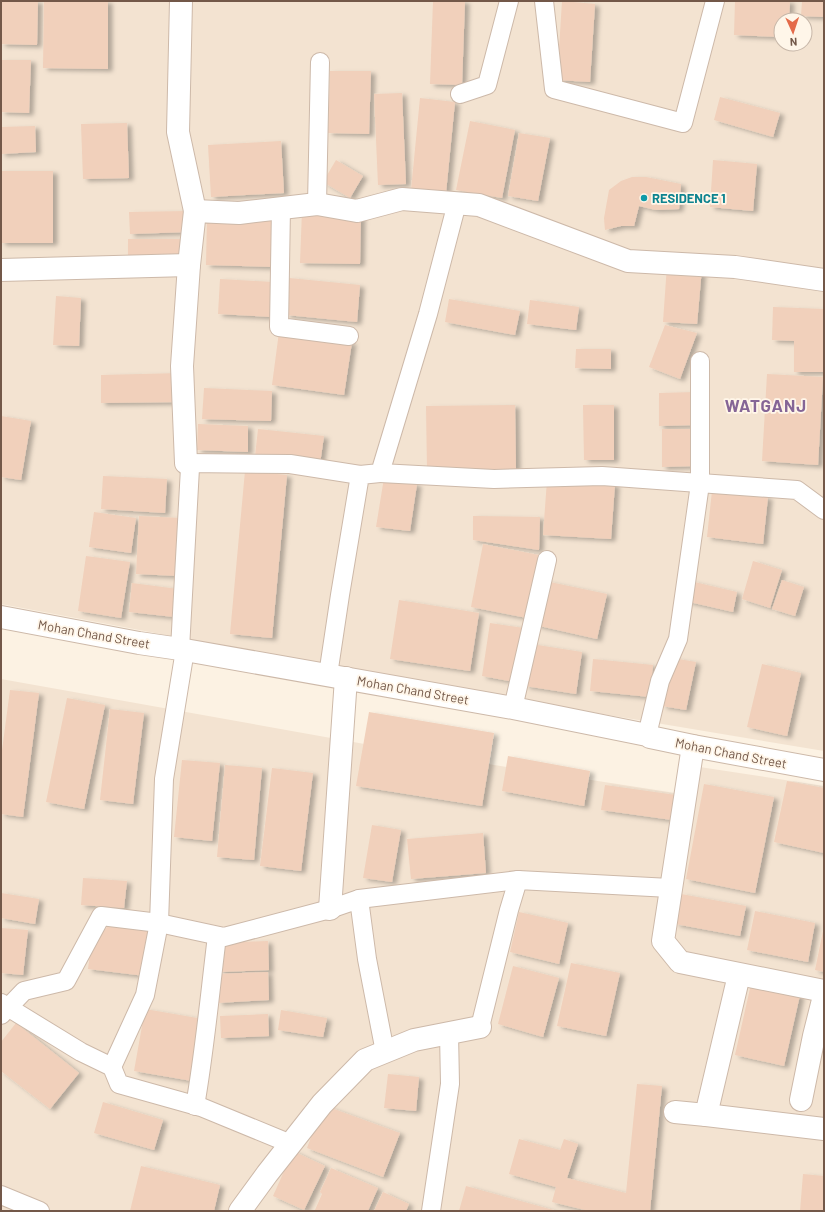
<svg xmlns="http://www.w3.org/2000/svg" width="825" height="1212" font-family="Barlow,sans-serif">
<style>
.residential{fill:#f3e3d1;fill-rule:evenodd}
.building{fill:#f1d0bb;filter:url(#shadow)}
.lines{fill:none;stroke-linecap:round;stroke-linejoin:round}
.service-casing{stroke:#cdb9a9;stroke-width:20}
.minor-casing{stroke:#cdb9a9;stroke-width:24}
.service{stroke:#fff;stroke-width:18}
.minor{stroke:#fff;stroke-width:22}
.culture-dot{fill:#0f9aa8;stroke:#fff6e9;stroke-width:1.5}
.labels{text-anchor:middle;dominant-baseline:central;stroke-width:3.5;stroke-linejoin:round;paint-order:stroke}
.culture-label{font-size:13px;font-weight:bold;fill:#0d838f;stroke:#fff6e9;text-anchor:start}
.street-label{font-size:13px;fill:#735849;stroke:#fff6e9}
.district-label{font-size:17px;font-weight:bold;letter-spacing:1px;fill:#856596;stroke:#fff6e9}
</style>
<defs>
<filter id="shadow"><feDropShadow dx="4.5" dy="2.5" stdDeviation="2" flood-color="#0004"/></filter>
</defs>
<rect width="100%" height="100%" fill="#fcf2e3"/>
<g class="residential">
<path d="M1,1h823v750l-366,-61 -457,-86zM781,20h24v24h-24z"/>
<path d="M1,679l397,71 296,46 -1,-30 131,20v425h-823z"/>
</g>
<g class="building">
<path d="M1,1h37l-1,44 -36,-1z"/>
<path d="M44,1h64v68l-65,-1z"/>
<path d="M433,1h32l-3,84 -32,-1z"/>
<path d="M562,1l33,3 -5,78 -33,-2z"/>
<path d="M735,1h55l-1,19h-8v17l-47,-2z"/>
<path d="M802,1h22v16l-23,-1z"/>
<path d="M1,60h30l-2,53 -28,-1z"/>
<path d="M330,71h41l-2,63 -41,-1z"/>
<path d="M402,93l4,91 -28,1 -4,-91z"/>
<path d="M720,97l60,16 -7,24 -59,-17z"/>
<path d="M420,98l35,4 -9,91 -35,-3z"/>
<path d="M470,121l45,9 -13,68 -46,-8z"/>
<path d="M127,123l2,55 -46,1 -2,-55z"/>
<path d="M35,126l1,26 -35,2v-27z"/>
<path d="M519,133l31,5 -12,63 -30,-5z"/>
<path d="M281,141l3,52 -73,4 -3,-52z"/>
<path d="M336,160l27,16 -13,22 -27,-16z"/>
<path d="M713,160l44,4 -4,47 -43,-4z"/>
<rect x="1" y="171" width="52" height="72"/>
<path d="M632,177h14l35,7 -2,25 -23,1 -17,-4 -5,20h-13l-16,4 -1,-12 5,-28 12,-9z"/>
<path d="M189,211v21l-59,2 -1,-22z"/>
<path d="M302,211l59,2 -1,51 -60,-1z"/>
<path d="M207,218l69,2 -2,47 -68,-2z"/>
<rect x="128" y="239" width="59" height="20"/>
<path d="M667,265l35,3 -5,56 -34,-2z"/>
<path d="M289,278l71,7 -3,37 -71,-7z"/>
<path d="M220,279l53,3 -2,35 -53,-3z"/>
<path d="M56,296l25,2 -2,48 -26,-1z"/>
<path d="M449,299l71,12 -5,24 -70,-13z"/>
<path d="M530,300l49,7 -3,23 -49,-6z"/>
<path d="M773,307l51,2v63h-30v-31l-22,-1z"/>
<path d="M665,325l32,8 -17,46 -31,-12z"/>
<path d="M279,332l73,10 -8,53 -72,-10z"/>
<path d="M576,349h35v20l-36,-1z"/>
<path d="M182,373v29l-81,1v-28z"/>
<path d="M767,374l56,3 -5,88 -56,-4z"/>
<path d="M204,388l68,3 -1,30 -69,-2z"/>
<path d="M696,392v33l-37,1v-33z"/>
<path d="M515,405l1,64 -89,1 -1,-64z"/>
<path d="M583,405h31v55h-30z"/>
<path d="M1,416l30,5 -10,59 -20,-3z"/>
<path d="M198,424l50,2v26l-51,-2z"/>
<path d="M258,429l66,7 -4,28 -65,-8z"/>
<path d="M662,429h34v37l-34,1z"/>
<path d="M245,471l42,4 -15,163 -42,-4z"/>
<path d="M103,476l64,3 -2,34 -64,-4z"/>
<path d="M384,478l33,6 -7,47 -34,-4z"/>
<path d="M547,480l68,4 -4,55 -68,-4z"/>
<path d="M712,491l56,6 -5,47 -56,-7z"/>
<path d="M94,512l42,6 -5,35 -42,-6z"/>
<path d="M139,516l42,2 -3,58 -42,-2z"/>
<path d="M473,516l67,1 -1,33 -66,-10z"/>
<path d="M483,544l56,11 -12,63 -56,-11z"/>
<path d="M86,556l44,6 -9,56 -43,-7z"/>
<path d="M753,561l29,9 -12,38 -28,-9z"/>
<path d="M782,580l22,7 -9,29 -23,-7z"/>
<path d="M545,581l62,13 -10,45 -62,-14z"/>
<path d="M690,581l47,11 -4,20 -48,-11z"/>
<path d="M132,583l46,6 -4,28 -45,-5z"/>
<path d="M399,600l80,13 -9,58 -80,-12z"/>
<path d="M490,623l34,5 -9,54 -33,-6z"/>
<path d="M531,644l51,8 -6,42 -51,-8z"/>
<path d="M672,658l24,4 -10,48 -24,-4z"/>
<path d="M593,659l60,6 -3,32 -60,-6z"/>
<path d="M762,664l39,9 -14,63 -40,-9z"/>
<path d="M10,690l29,3 -16,124 -22,-3v-56z"/>
<path d="M67,698l38,7 -21,104 -38,-7z"/>
<path d="M110,709l34,4 -11,91 -33,-4z"/>
<path d="M369,712l125,21 -12,73 -126,-20z"/>
<path d="M508,756l82,15 -6,35 -82,-15z"/>
<path d="M182,760l38,3 -8,78 -38,-4z"/>
<path d="M225,765l37,3 -8,92 -37,-3z"/>
<path d="M272,768l41,5 -12,98 -41,-5z"/>
<path d="M787,781l37,7v65l-50,-11z"/>
<path d="M704,784l70,13 -19,96 -69,-14z"/>
<path d="M605,785l78,11 -4,25 -78,-11z"/>
<path d="M372,825l29,5 -9,52 -29,-4z"/>
<path d="M483,833l3,40 -75,6 -4,-40z"/>
<path d="M83,878l44,3 -3,27 -43,-3z"/>
<path d="M1,893l38,6 -4,25 -34,-6z"/>
<path d="M681,894l65,12 -6,30 -65,-12z"/>
<path d="M755,911l60,12 -7,39 -61,-12z"/>
<path d="M519,912l49,11 -9,41 -49,-12z"/>
<path d="M110,924l41,4 -6,48 -57,-7 3,-24z"/>
<path d="M1,928l27,2 -5,45 -22,-2z"/>
<path d="M823,931h1v41l-9,-2z"/>
<path d="M268,941l1,29 -50,2 -1,-29z"/>
<path d="M571,963l49,10 -14,63 -49,-10z"/>
<path d="M513,966l46,12 -16,59 -45,-13z"/>
<path d="M268,972l1,28 -51,3 -1,-29z"/>
<path d="M751,984l49,11 -16,71 -49,-11z"/>
<path d="M145,1009l58,10 -11,62 -58,-10z"/>
<path d="M281,1010l46,8 -4,19 -45,-7z"/>
<path d="M268,1014l1,22 -48,2 -1,-22z"/>
<path d="M16,1023l63,50 -29,36 -49,-38v-29z"/>
<path d="M388,1074l31,3 -3,34 -32,-3z"/>
<path d="M637,1084l25,2 -12,125h-61l-37,-9 4,-15 -47,-13 10,-35 41,11 4,-11 14,5 -11,34 59,15z"/>
<path d="M103,1102l60,18 -9,30 -60,-17z"/>
<path d="M323,1105l77,28 -17,44 -76,-29z"/>
<path d="M293,1151l32,15 -21,44 -31,-14z"/>
<path d="M141,1166l79,19 -6,26h-84z"/>
<path d="M331,1168l47,20 -10,23 -53,-1 7,-16 -2,-2z"/>
<path d="M803,1174l21,2v35h-24z"/>
<path d="M466,1186l91,25h-98z"/>
<path d="M383,1192l26,12 -3,7h-32z"/>
</g>
<g class="lines">
<defs>
<g id="service">
<path d="M544,1l10,88 129,34 32,-122"/>
<path d="M460,94l27,-9 22,-84"/>
<path d="M317,204l3,-142"/>
<path d="M281,208l-2,119 70,9"/>
<path d="M380,473l114,6 108,-3 195,14 27,20"/>
<path d="M180,649l10,-181 -4,-5 104,1 70,11"/>
<path d="M328,675l12,-80 20,-120 20,-2 48,-159 29,-111"/>
<path d="M513,708l34,-148"/>
<path d="M647,735l13,-54 18,-42 22,-155v-123"/>
<path d="M359,899l159,-19"/>
<path d="M1,1003l80,49 31,15 7,17 82,23 90,37"/>
<path d="M1,1015l23,-24 42,-10 35,-65 58,7 65,14 106,-28 29,-10 8,60 18,93"/>
<path d="M480,1027l29,-117 9,-30 152,8"/>
<path d="M112,1067l33,-72 14,-72 5,-144 21,-129"/>
<path d="M195,1106c10,-57 15,-114 22,-170"/>
<path d="M1,1195l39,16"/>
<path d="M431,1211l19,-127 -1,-51"/>
</g>
<g id="minor">
<path d="M181,1l-3,131 17,79"/>
<path d="M1,270l188,-5"/>
<path d="M186,463l-4,-97 7,-101 6,-54 44,2 78,-9 40,7 45,-12 77,6 149,56 107,6 89,13"/>
<path d="M1,617l138,26 41,6 5,1 328,58 134,27 3,2 43,9 131,24"/>
<path d="M693,746l-30,195 17,21 144,29"/>
<path d="M330,909l16,-231"/>
<path d="M801,1100l13,-64 10,-40"/>
<path d="M675,1112l31,3 118,14"/>
<path d="M706,1115l33,-140"/>
<path d="M240,1211l27,-37 55,-70 43,-44 49,-20 66,-13"/>
</g>
</defs>
<use href="#service" class="service-casing"/>
<use href="#minor" class="minor-casing"/>
<use href="#service" class="service"/>
<use href="#minor" class="minor"/>
</g>
<circle class="culture-dot" cx="644" cy="198" r="4"/>
<g class="labels">
<g class="culture-label">
<text x="652" y="198">RESIDENCE 1</text>
</g>
<g class="street-label">
<text transform="translate(94 634) rotate(10)">Mohan Chand Street</text>
<text transform="translate(413 690) rotate(10)">Mohan Chand Street</text>
<text transform="translate(731 753) rotate(11)">Mohan Chand Street</text>
</g>
<g class="district-label">
<text x="766" y="405">WATGANJ</text>
</g>
</g>
<rect width="825" height="1212" fill="none" stroke="#735849" stroke-width="4"/>
<g transform="translate(793 32) rotate(177)"><circle r="19" fill="#fff6e9" stroke="#c7b7a9"/>
<path d="M0-3L7 15L0 10L-7 15Z" fill="#e46a49"/>
<text y="-6" font-size="11" font-weight="bold" text-anchor="middle" fill="#735849">N</text>
</g>
</svg>
